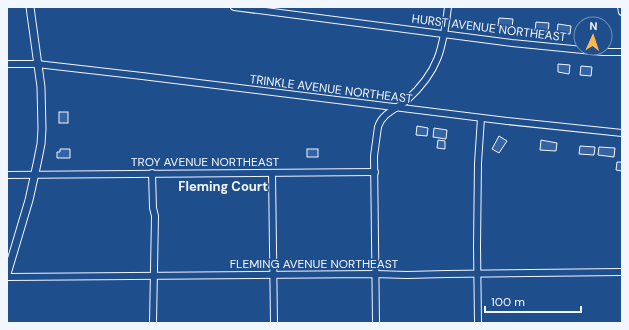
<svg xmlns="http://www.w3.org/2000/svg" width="629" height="330" font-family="'DM Sans',sans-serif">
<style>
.building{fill:#3563a3;stroke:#f2f6ff}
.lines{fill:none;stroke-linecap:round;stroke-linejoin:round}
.minor-casing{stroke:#f2f6ff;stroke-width:8}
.tertiary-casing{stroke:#f2f6ff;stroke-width:9}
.minor{stroke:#1f4e8c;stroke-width:6}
.tertiary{stroke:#1f4e8c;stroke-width:7}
.labels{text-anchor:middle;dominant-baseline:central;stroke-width:3;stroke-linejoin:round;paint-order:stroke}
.street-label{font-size:12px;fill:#f2f6ff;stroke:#1f4e8c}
.neighbourhood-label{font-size:13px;font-weight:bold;fill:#f2f6ff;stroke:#1f4e8c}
</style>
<rect width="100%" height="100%" fill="#1f4e8c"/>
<g class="building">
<path d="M499,18l14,1 -1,9 -14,-2z"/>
<path d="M536,22l13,1 -1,9 -13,-1z"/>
<path d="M558,24l13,2 -1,8 -13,-1z"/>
<path d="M558,64l12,1 -1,9 -11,-2z"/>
<path d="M581,66l11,1 -1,9 -11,-1z"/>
<rect x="59" y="112" width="9" height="11"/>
<path d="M417,126l11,2 -1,8 -11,-1z"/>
<path d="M434,128l13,2 -1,9 -13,-2z"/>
<path d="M499,136l8,5 -8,12 -7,-4z"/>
<path d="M438,140l7,1v8l-8,-1z"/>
<path d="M541,140l16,3 -1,8 -16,-1z"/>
<path d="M580,146l15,1 -1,8 -15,-1z"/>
<path d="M599,147l16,1 -1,9 -16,-2z"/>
<path d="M60,149h10v9h-13v-6h3z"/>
<rect x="307" y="149" width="11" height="8"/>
<path d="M617,162h5v9l-6,-1z"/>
</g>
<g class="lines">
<defs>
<g id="minor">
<path d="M234,7l278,36 91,9h19"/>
<path d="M621,7l1,5"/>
<path d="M7,64h30l105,12 365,45 115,12"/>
<path d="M152,173l1,35 2,8 -2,107"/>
<path d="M272,173l2,150"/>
<path d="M7,175l368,-3"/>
<path d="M7,277l368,-3 32,1 39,-1 176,-2"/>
<path d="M376,323l-2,-167 4,-29c4,-14 19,-18 29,-27 32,-29 36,-52 41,-93"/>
<path d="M478,323l-1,-77 1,-83 3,-45"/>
</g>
<path id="tertiary" d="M7,274l22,-74 8,-36 4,-20 1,-15 -1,-42 -11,-80"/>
</defs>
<use href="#minor" class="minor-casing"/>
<use href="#tertiary" class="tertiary-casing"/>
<use href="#minor" class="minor"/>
<use href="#tertiary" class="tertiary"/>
</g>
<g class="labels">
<g class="street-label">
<text transform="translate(489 28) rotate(7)">HURST AVENUE NORTHEAST</text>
<text transform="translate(331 89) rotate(7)">TRINKLE AVENUE NORTHEAST</text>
<text x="205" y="162">TROY AVENUE NORTHEAST</text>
<text x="314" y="264">FLEMING AVENUE NORTHEAST</text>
</g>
<g class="neighbourhood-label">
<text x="223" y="186">Fleming Court</text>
</g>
</g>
<rect width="629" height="330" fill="none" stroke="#f2f6ff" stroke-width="16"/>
<g transform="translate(593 36) rotate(3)"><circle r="19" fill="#1f4e8c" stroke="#7391ba"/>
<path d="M0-3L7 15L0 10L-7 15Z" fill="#ffb74d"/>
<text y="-6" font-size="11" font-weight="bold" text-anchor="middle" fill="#f2f6ff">N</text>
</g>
<path d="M485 306v6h96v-6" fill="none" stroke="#f2f6ff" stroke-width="2"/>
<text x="491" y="306" font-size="12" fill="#f2f6ff" stroke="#1f4e8c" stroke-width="3" paint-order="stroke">100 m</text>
</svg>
